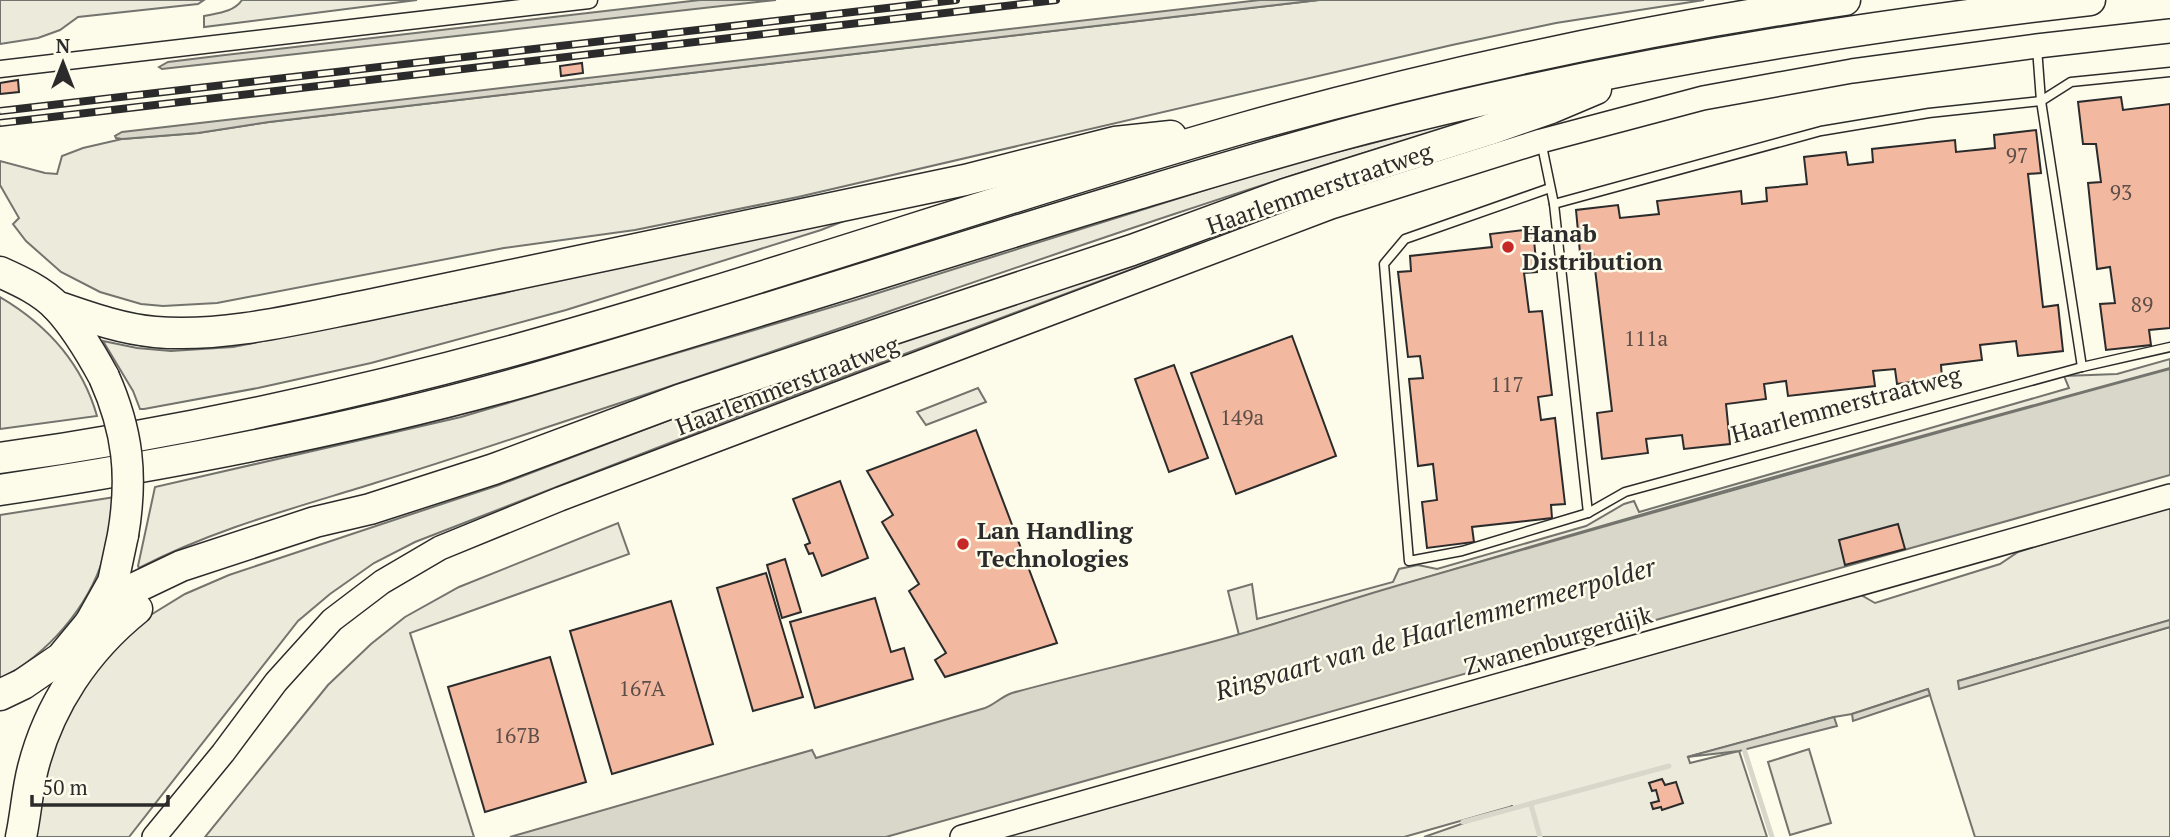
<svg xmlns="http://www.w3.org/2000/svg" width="2170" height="837" font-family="'PT Serif',serif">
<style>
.green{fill:#ecebdb;stroke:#74746e;stroke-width:2}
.water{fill:#d8d7c9;stroke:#74746e;stroke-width:2}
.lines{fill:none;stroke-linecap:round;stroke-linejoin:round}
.stream{stroke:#d8d7c9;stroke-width:5}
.building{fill:#f2b8a0;stroke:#2b2b2b;stroke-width:2}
.lane-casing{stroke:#2b2b2b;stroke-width:11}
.street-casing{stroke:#2b2b2b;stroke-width:19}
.secondary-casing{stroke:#2b2b2b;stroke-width:26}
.highway-casing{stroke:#2b2b2b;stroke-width:33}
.lane{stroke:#fdfbea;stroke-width:8}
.street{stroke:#fdfbea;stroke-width:16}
.secondary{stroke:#fdfbea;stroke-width:23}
.highway{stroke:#fdfbea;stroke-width:30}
.rail-casing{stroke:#2b2b2b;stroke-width:8}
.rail{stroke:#fdfbea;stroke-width:5;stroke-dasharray:16;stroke-linecap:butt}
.highway-bridge-casing{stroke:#2b2b2b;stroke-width:33;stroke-linecap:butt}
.highway-bridge{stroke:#fdfbea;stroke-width:30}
.poi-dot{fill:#c62828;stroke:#fdfbea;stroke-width:2.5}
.labels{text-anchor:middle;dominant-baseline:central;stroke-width:5;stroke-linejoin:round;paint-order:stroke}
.number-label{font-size:21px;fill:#5d4e48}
.street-label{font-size:24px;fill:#2b2b2b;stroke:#fdfbea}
.poi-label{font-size:24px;font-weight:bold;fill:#2b2b2b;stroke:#fdfbea;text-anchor:start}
.water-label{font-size:26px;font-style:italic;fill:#2b2b2b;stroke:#fdfbea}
</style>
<rect width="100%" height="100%" fill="#fdfbea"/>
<g class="green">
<path d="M0,0h204l-6,4 -120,13 -18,13 -22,8 -38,6z"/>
<path d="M242,0h175l-213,27v-11c14,-3 30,-4 38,-16z"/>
<path d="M1319,0h385l-148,23 -104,22 -654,152 -163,33 -131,18 -287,55 -54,3 -22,-2 -41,-12 -39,-20 -35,-31 -13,-17 6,-6 -19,-33v-24l45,12 12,1 5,-18 21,-8 39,-9 76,-6 71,-11z"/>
<path d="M1455,121l-2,5c-281,83 -556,185 -833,277 -82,27 -163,55 -245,80 -80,25 -161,46 -236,85l-1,-2 17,-79 306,-70 398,-118 432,-136 78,-19z"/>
<path d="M905,197l-84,33 -255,80 -195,53 -113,25 -114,21h-4l-7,-18 -30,-50 34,7 34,3 62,-4 271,-54 195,-53z"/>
<path d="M1197,242l2,2 -460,172 -324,126 -41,21 -44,31 -32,27 -169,216h-93l11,-70 9,-33 42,-72 51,-46 36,-22 44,-19 270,-90 194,-74z"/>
<path d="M0,297c46,27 82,66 97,119l-97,13z"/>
<path d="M2170,359v9c-312,85 -623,170 -931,267l-11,-44 24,-7 5,35 136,-37 6,-13 19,-4 19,4 149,-43 38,-22 10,-3 5,11 430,-124 -5,-12 53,-2z"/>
<path d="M978,388l8,14 -60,23 -9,-13z"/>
<path d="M115,497c-4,19 -5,40 -11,59 -16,52 -56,98 -104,123v-164z"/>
<path d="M2170,505v115l-212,61 2,7 210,-61v210h-195l-47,-148 -76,25 -18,3 -146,40 2,6 49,-12 28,86h-343l89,-31 -109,31h-413l378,-103 492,-139 14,8 125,-39 18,-12z"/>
<path d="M618,523l11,31 -219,79 64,204h-269l123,-152 43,-41 34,-27 54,-30z"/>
<path d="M1809,749l22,74 -41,12 -22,-73z"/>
</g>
<g class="water">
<path d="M700,0h76l-614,69 -3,-2 9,-5 57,-7z"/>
<path d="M1260,0h59l-1050,122 -71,11 -76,6 -6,-1 -1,-2 7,-4z"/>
<path d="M2170,369v106l-1284,362h-376l302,-87 4,8 169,-50c10,-4 16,-11 27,-15 76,-21 153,-37 228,-59 53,-15 104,-33 156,-48 258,-74 515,-147 774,-217z"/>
<path d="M2170,620v7l-211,62 -1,-8z"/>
<path d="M1928,689l2,6 -77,26 -1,-7z"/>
<path d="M1834,717l3,9 -98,25 -52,6z"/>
</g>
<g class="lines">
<g class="stream">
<path d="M1743,746l29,91"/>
<path d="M1531,805l9,32"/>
<path d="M1463,822l206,-56"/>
</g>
</g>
<g class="building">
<path d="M582,63l1,10 -22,3 -1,-10z"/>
<path d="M18,80l1,12 -19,2v-11z"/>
<path d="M2121,97l2,13 47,-6v224l-21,2 2,15 -45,5 -6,-46 15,-1 -5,-36 -13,2 -9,-86 13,-1 -5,-38h-13l-5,-42z"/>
<path d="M2036,130l5,43 -13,1 15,133 15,-2 5,46 -45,5 -2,-15 -36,4 2,15 -41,5 1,13 -45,6 -2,-15 -22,2 2,15 -87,10 -2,-15 -22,3 2,15 -40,5 4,40 -46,5 -2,-14 -36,4 2,14 -46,6 -5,-46 15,-2 -19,-159 -13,1 -4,-43 42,-5 2,13 39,-4 -2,-13 84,-10 1,13 25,-3 -1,-13 41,-4 -3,-27 42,-5 2,13 25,-3 -1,-13 83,-9 1,12 39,-4 -1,-13z"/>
<path d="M1533,229l4,43 -13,1 5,39 13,-1 10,84 -14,2 3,23 14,-2 10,86 -14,1 1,13 -80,9 2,15 -47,6 -5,-46 15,-2 -4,-36 -15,2 -9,-87 14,-1 -3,-22 -12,1 -10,-85 13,-1 -1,-15 82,-9 -2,-13z"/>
<path d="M1292,336l44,120 -100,38 -45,-121z"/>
<path d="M1174,365l34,93 -39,14 -34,-93z"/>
<path d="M976,430l81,213 -112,34 -10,-17 11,-7 -37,-62 10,-7 -37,-62 11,-7 -26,-44z"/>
<path d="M840,481l28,77 -46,18 -9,-23 -4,1 -4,-9 5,-2 -17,-44z"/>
<path d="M1898,524l7,25 -60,16 -6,-25z"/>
<path d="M785,559l16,53 -19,6 -15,-53z"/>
<path d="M766,573l37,124 -50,14 -36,-123z"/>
<path d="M875,598l16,54 13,-4 9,31 -98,29 -25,-86z"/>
<path d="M671,601l42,143 -101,30 -42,-143z"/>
<path d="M550,657l36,125 -101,30 -37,-125z"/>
<path d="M1662,779l3,6 11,-3 7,21 -21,7 -1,-3 -8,2 -2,-6 8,-2 -3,-11 -4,1 -3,-8z"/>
</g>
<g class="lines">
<defs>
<g id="lane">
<path d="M2037,48l4,53 41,266"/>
<path d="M1541,141l13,63 34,309"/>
<path d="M1550,188l-145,51 -21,25 25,297 53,-10 126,-38 37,-21 457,-125 88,-20"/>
<path d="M1554,204l267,-73 108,-18 112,-12 30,-19 99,-10"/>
</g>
<path id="street" d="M0,69l589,-69"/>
<g id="secondary">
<path d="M154,837l69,-84 53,-71 56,-62 50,-38 58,-34 120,-49 771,-292 210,-66 162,-43 149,-27 185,-25 133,-15"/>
<path d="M962,837l1208,-341"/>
</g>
<g id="highway">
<path d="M0,272c20,9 42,19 57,35 19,20 34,46 47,70"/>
<path d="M56,306c32,11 65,23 99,26 67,6 143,-13 209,-26l601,-126 150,-38 56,-6"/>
<path d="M0,458c173,-24 346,-62 515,-108 245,-68 486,-153 732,-223 194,-54 398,-98 598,-127"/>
<path d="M0,490c178,-27 355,-61 529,-110 201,-58 399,-123 599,-183 80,-24 159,-48 239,-69 238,-61 479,-100 723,-128"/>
<path d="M90,623l47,-36 44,-21 134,-44 55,-13 124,-40 185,-69 453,-150 153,-56 203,-64 63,-22 45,-19"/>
<path d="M0,695l23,-11 38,-26 29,-35 23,-41 10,-47"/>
<path d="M21,837c5,-23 6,-46 12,-69 16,-63 53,-118 104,-159"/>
</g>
</defs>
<use href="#lane" class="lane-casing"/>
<use href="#street" class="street-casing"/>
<use href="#secondary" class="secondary-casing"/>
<use href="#highway" class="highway-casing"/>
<use href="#lane" class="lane"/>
<use href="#street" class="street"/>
<use href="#secondary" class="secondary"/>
<use href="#highway" class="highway"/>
<defs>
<g id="rail">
<path d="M0,111l956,-111"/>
<path d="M0,123l1056,-123"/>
</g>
</defs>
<use href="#rail" class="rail-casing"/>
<use href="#rail" class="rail"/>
<defs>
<path id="highway-bridge" d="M104,377c24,54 29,99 19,158"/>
</defs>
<use href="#highway-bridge" class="highway-bridge-casing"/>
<use href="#highway-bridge" class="highway-bridge"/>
</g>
<g class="poi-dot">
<circle cx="1508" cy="247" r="7"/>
<circle cx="963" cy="544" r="7"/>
</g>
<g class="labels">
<g class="number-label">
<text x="2017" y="155">97</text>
<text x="2121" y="192">93</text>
<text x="2142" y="304">89</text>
<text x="1646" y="338">111a</text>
<text x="1507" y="384">117</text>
<text x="1242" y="417">149a</text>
<text x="642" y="688">167A</text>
<text x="517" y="735">167B</text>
</g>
<g class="street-label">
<text transform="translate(1319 188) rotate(-19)">Haarlemmerstraatweg</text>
<text transform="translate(787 385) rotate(-21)">Haarlemmerstraatweg</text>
<text transform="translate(1846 404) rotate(-15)">Haarlemmerstraatweg</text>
<text transform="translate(1558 640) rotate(-16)">Zwanenburgerdijk</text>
</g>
<g class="poi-label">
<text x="1522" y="233">Hanab<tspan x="1522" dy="28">Distribution</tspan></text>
<text x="977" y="530">Lan Handling<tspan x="977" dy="28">Technologies</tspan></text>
</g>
<g class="water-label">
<text transform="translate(1435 628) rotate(-16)">Ringvaart van de Haarlemmermeerpolder</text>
</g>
</g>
<g transform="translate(63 63)" stroke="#fdfbea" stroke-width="5" paint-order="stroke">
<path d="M0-5L12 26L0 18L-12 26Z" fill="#2b2b2b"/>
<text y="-10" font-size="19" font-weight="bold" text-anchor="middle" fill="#2b2b2b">N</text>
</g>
<path d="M32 795v10h136v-10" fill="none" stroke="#2b2b2b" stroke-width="3.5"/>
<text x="42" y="795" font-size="21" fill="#2b2b2b" stroke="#fdfbea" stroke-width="5" paint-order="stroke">50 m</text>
</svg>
